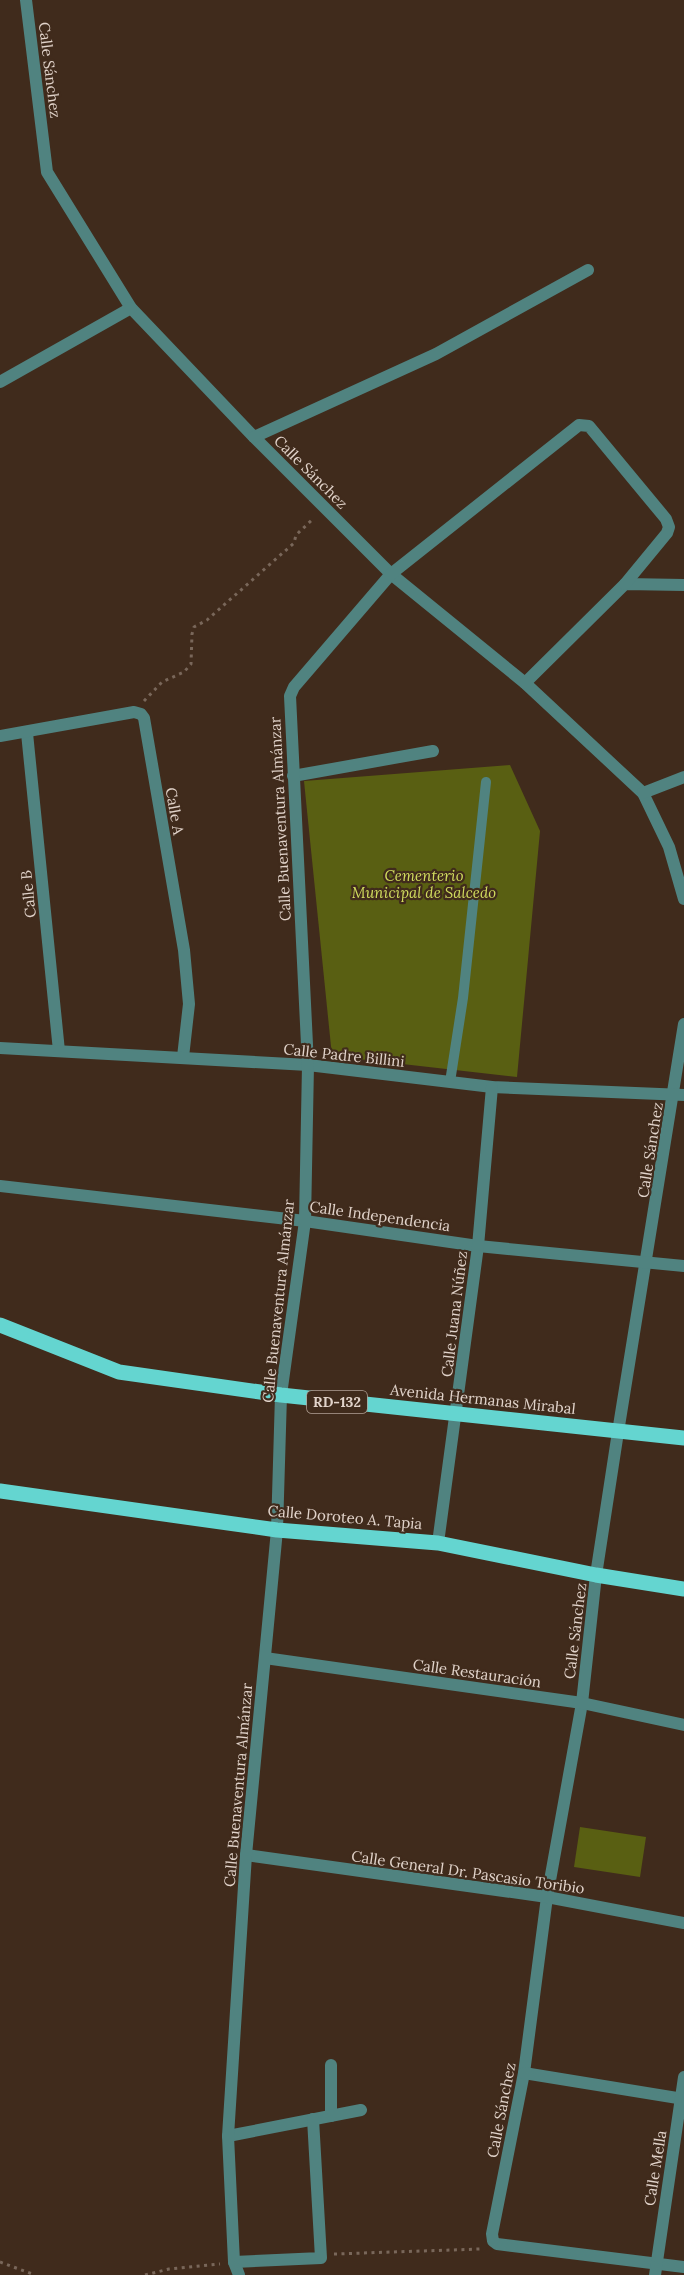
<svg xmlns="http://www.w3.org/2000/svg" width="684" height="2275" font-family="Lora,serif">
<style>
.green{fill:#595f12}
.lines{fill:none;stroke-linecap:round;stroke-linejoin:round}
.path{stroke:#79675a;stroke-width:3;stroke-dasharray:3 4.5;stroke-linecap:butt}
.service{stroke:#508380;stroke-width:10}
.minor{stroke:#508380;stroke-width:12}
.primary{stroke:#64d5d0;stroke-width:15}
.labels{text-anchor:middle;dominant-baseline:central;stroke-width:4.5;stroke-linejoin:round;paint-order:stroke}
.shield{fill:#402b1c;stroke:#b1a196;stroke-width:1.5}
.shield-label{font-size:14px;font-weight:bold;fill:#e1d3ca}
.street-label{font-size:15px;fill:#e1d3ca;stroke:#402b1c}
.park-label{font-size:15px;font-style:italic;fill:#d1dd5e;stroke:#402b1c}
</style>
<rect width="100%" height="100%" fill="#402b1c"/>
<g class="green">
<path d="M510,765l30,66 -23,246 -185,-21 -28,-275z"/>
<path d="M580,1827l66,10 -6,40 -66,-10z"/>
</g>
<g class="lines">
<g class="path">
<path d="M144,701l18,-19 22,-10 7,-8 1,-30 2,-7 13,-7 87,-77 2,-8 18,-17"/>
<path d="M334,2254l146,-5"/>
<path d="M0,2262l35,13"/>
<path d="M145,2275l24,-6 51,-5"/>
</g>
<path class="service" d="M450,1082l13,-84 23,-216"/>
<g class="minor">
<path d="M26,0l21,172 84,136 123,129 137,137 134,109 118,110 26,54 15,52"/>
<path d="M0,382l131,-74"/>
<path d="M254,437l182,-83 152,-84"/>
<path d="M525,683l100,-99 59,1"/>
<path d="M27,733l32,318"/>
<path d="M0,736l134,-24 7,2 3,4 40,232 5,54 -6,53"/>
<path d="M293,776l140,-25"/>
<path d="M643,793l41,-16"/>
<path d="M684,1024l-66,408 -22,143 -14,128 -35,194 -23,176 -32,161 1,7 4,3 187,23"/>
<path d="M0,1048l308,17 184,22 192,8"/>
<path d="M0,1186l305,35 173,25 206,20"/>
<path d="M438,1543l40,-297 14,-159"/>
<path d="M265,1658l317,45 102,22"/>
<path d="M246,1855l301,42 137,26"/>
<path d="M331,2065v51"/>
<path d="M524,2073l160,26"/>
<path d="M228,2136l133,-26"/>
<path d="M234,2262l87,-4 -8,-139"/>
<path d="M239,2275l-5,-13 -6,-126 18,-281 31,-325 4,-135 24,-174 3,-156 -18,-369 4,-9 97,-113 188,-149 10,1 77,93 3,8 -2,6 -42,51"/>
<path d="M655,2275l29,-198"/>
</g>
<g class="primary">
<path d="M0,1325l119,47 162,23 403,43"/>
<path d="M0,1491l277,39 161,13 158,32 88,14"/>
</g>
</g>
<g class="labels">
<rect class="shield" x="307" y="1391" width="60" height="22" rx="4.5"/>
<g class="shield-label">
<text x="337" y="1402">RD-132</text>
</g>
<g class="street-label">
<text transform="translate(50 70) rotate(83)">Calle Sánchez</text>
<text transform="translate(311 472) rotate(45)">Calle Sánchez</text>
<text transform="translate(175 811) rotate(80)">Calle A</text>
<text transform="translate(280 819) rotate(-93)">Calle Buenaventura Almánzar</text>
<text transform="translate(28 894) rotate(-96)">Calle B</text>
<text transform="translate(344 1055) rotate(6)">Calle Padre Billini</text>
<text transform="translate(650 1150) rotate(-81)">Calle Sánchez</text>
<text transform="translate(380 1216) rotate(8)">Calle Independencia</text>
<text transform="translate(278 1301) rotate(-84)">Calle Buenaventura Almánzar</text>
<text transform="translate(454 1314) rotate(-83)">Calle Juana Núñez</text>
<text transform="translate(483 1399) rotate(6)">Avenida Hermanas Mirabal</text>
<text transform="translate(345 1517) rotate(5)">Calle Doroteo A. Tapia</text>
<text transform="translate(575 1631) rotate(-83)">Calle Sánchez</text>
<text transform="translate(477 1673) rotate(8)">Calle Restauración</text>
<text transform="translate(238 1785) rotate(-85)">Calle Buenaventura Almánzar</text>
<text transform="translate(468 1872) rotate(8)">Calle General Dr. Pascasio Toribio</text>
<text transform="translate(501 2110) rotate(-79)">Calle Sánchez</text>
<text transform="translate(655 2168) rotate(-81)">Calle Mella</text>
</g>
<g class="park-label">
<text x="424" y="875">Cementerio<tspan x="424" dy="17">Municipal de Salcedo</tspan></text>
</g>
</g>
</svg>
